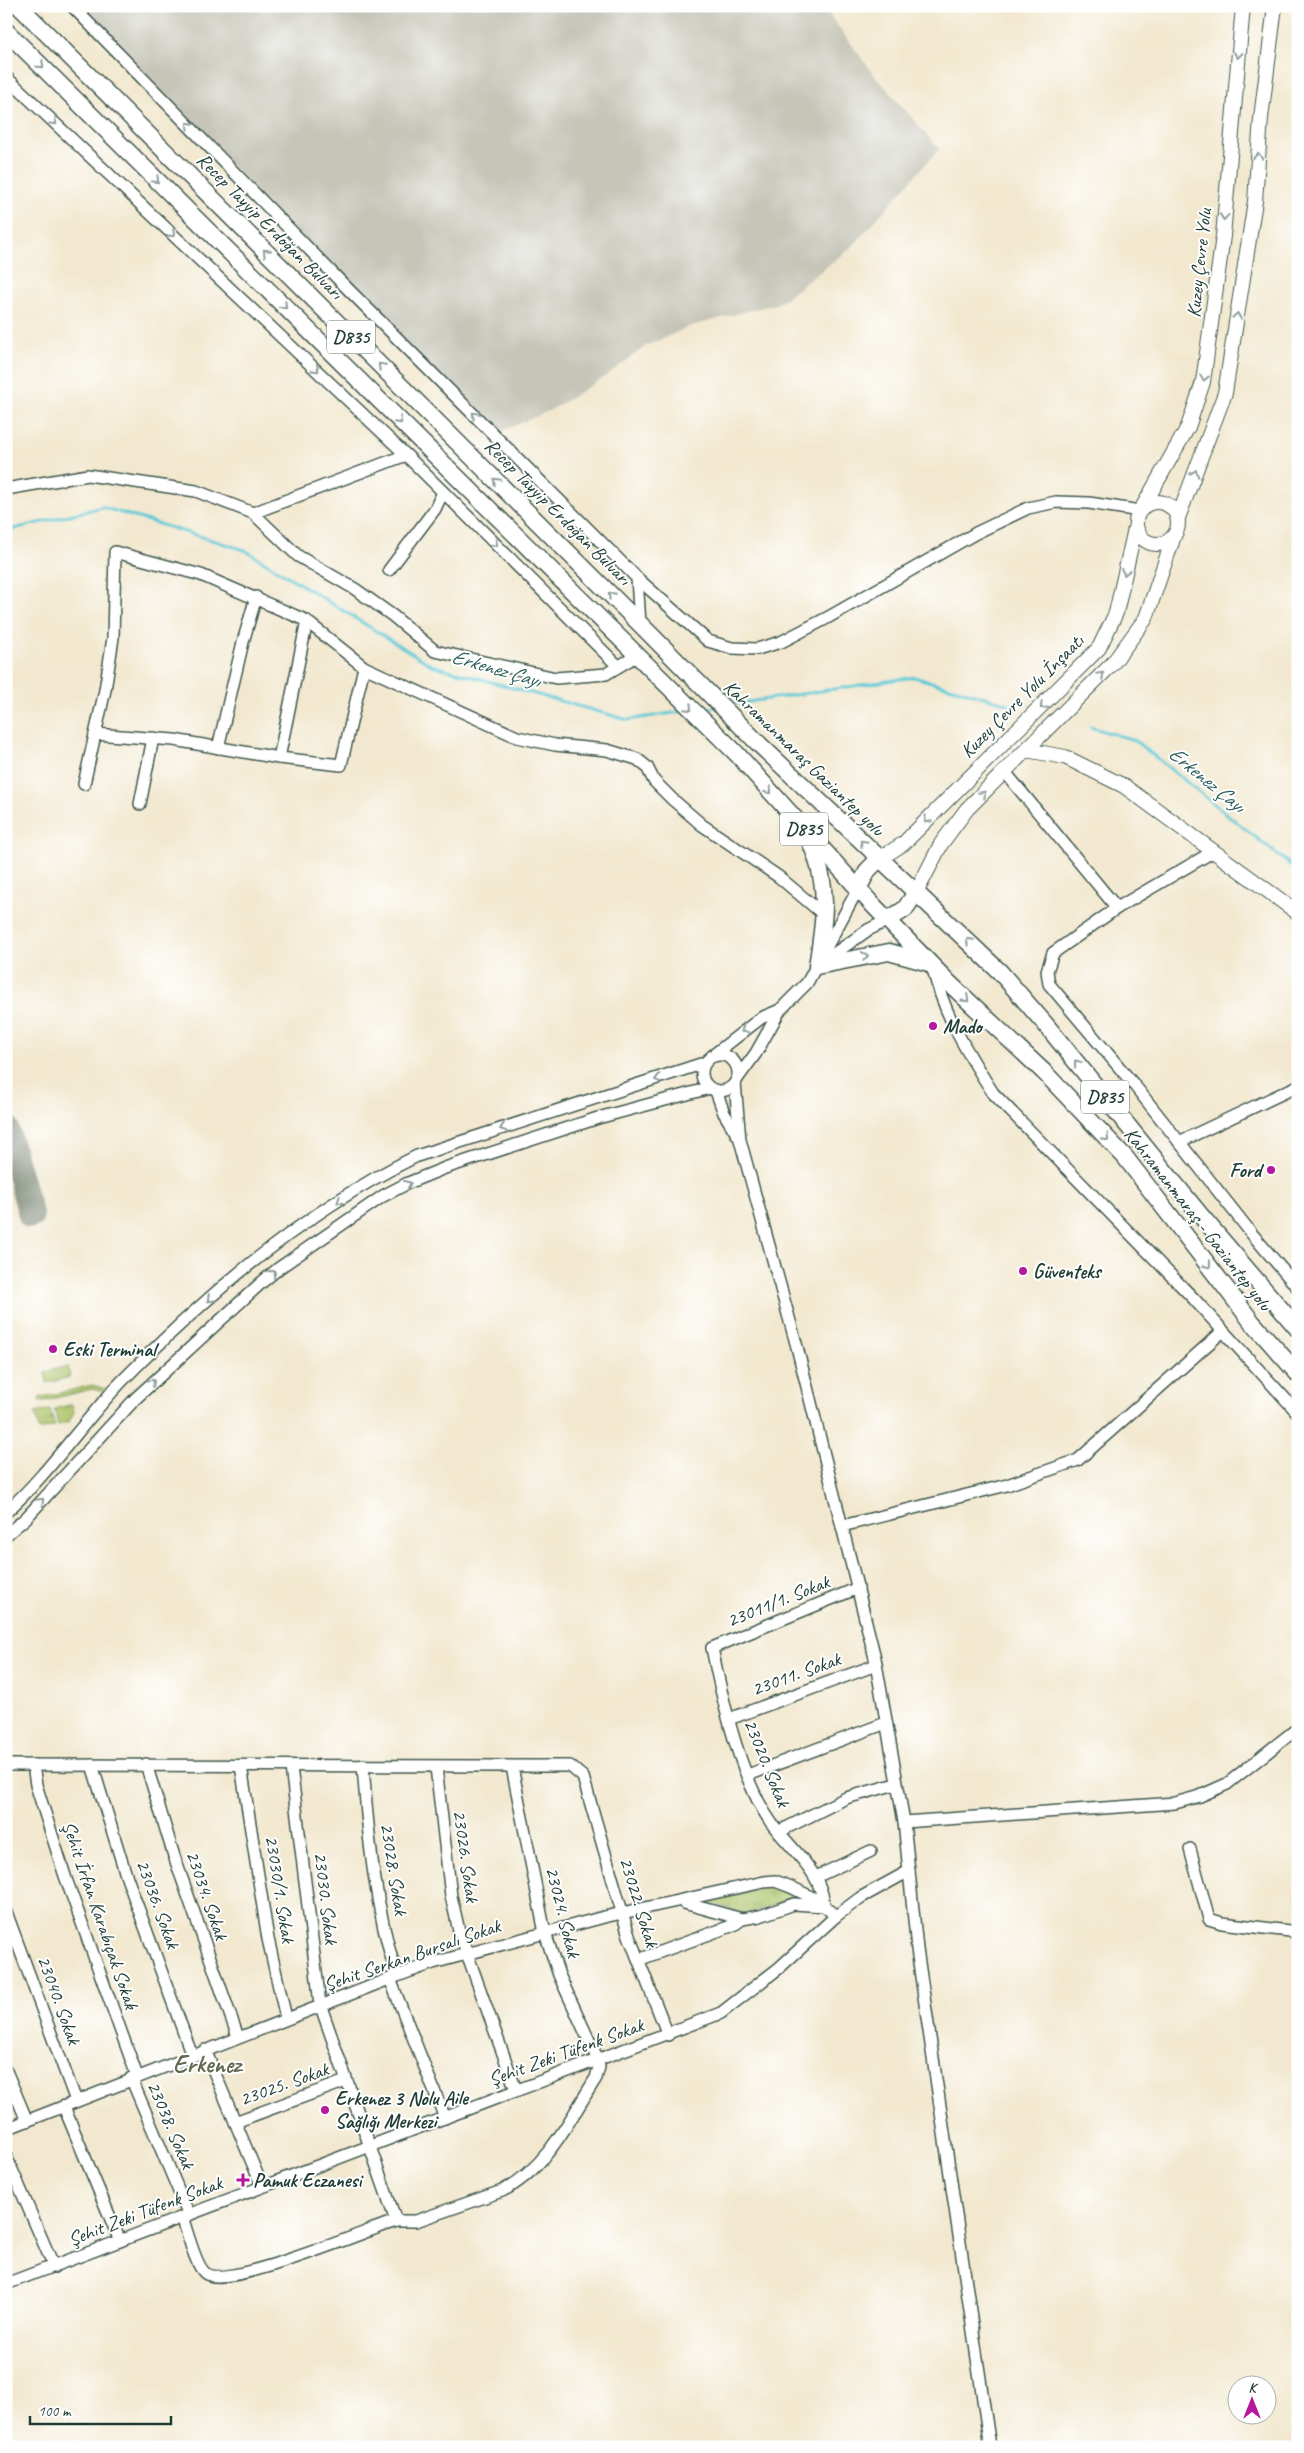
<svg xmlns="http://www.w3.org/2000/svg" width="1304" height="2453" font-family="Caveat,sans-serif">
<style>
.industrial{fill:#c6c5b8}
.grass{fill:url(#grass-tufts);stroke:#66804e}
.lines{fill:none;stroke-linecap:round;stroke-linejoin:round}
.stream{stroke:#5dc8d6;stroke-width:3}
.taxiway{stroke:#889282;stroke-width:25}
.minor-casing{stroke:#3f574b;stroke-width:14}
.major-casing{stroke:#3f574b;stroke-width:16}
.highway-casing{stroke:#3f574b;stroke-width:19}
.minor{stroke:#fff;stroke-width:11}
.major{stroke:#fff;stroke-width:14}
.highway{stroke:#fff;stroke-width:16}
.oneway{stroke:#8f9e9a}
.poi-dot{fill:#b5179e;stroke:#fff;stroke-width:2}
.labels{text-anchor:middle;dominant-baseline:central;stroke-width:4;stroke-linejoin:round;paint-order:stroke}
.shield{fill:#fff;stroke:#627771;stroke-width:1}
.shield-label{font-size:19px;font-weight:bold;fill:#1f3d34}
.street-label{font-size:20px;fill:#1f3d34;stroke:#fff}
.poi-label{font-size:20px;font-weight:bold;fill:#1f3d34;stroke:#fff;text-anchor:start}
.water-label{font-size:21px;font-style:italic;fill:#2e605c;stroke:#fff}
.district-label{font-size:25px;font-weight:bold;fill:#636a54;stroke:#fff}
</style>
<defs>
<pattern id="grass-tufts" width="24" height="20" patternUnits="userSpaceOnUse" patternTransform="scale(1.25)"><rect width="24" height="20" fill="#acc368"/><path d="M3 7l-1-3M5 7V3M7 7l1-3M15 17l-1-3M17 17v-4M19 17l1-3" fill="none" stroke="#8ba056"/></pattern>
</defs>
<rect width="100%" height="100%" fill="#fff"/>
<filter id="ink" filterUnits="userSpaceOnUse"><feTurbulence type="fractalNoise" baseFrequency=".02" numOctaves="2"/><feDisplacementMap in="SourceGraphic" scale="10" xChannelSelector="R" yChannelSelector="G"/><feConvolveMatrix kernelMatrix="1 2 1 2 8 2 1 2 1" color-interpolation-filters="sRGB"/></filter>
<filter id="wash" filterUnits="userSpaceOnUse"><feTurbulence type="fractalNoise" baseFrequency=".0096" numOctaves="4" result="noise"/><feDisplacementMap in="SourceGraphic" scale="20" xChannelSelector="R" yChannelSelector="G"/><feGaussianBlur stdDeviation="1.12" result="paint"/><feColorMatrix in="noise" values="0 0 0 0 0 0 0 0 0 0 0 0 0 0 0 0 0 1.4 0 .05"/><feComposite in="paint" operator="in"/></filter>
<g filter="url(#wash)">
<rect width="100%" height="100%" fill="#f2e8cf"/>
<path class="industrial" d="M73,6h750l49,66 67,77 -88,99 -72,55 -88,23 -45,20 -40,30 -55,34 -49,21 -20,-9z"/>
<g class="grass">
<path d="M68,1366l2,11 -23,6 -2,-11z"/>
<path d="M92,1385l18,5 -1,3 -17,-4 -52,13 -1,-4z"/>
<path d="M72,1404l2,8 -5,10 -11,3 -4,-16z"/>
<path d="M50,1409l5,17 -16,4 -4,-17z"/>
<path d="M772,1886l23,12 -45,15h-11l-34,-12z"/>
</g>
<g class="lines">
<g class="stream">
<path d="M6,531l96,-24 143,43 186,115 197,55 57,-9"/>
<path d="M728,705l186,-28 95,27"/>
<path d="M699,709l16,-2"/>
<path d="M1090,727l44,13 164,131"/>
</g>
<path class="taxiway" d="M6,1127l25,89"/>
</g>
</g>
<g filter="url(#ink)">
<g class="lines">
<defs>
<g id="minor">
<path d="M72,6l271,278 294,294 3,46"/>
<path d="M6,77l400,378 212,211"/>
<path d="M6,489l82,-14 108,16 57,22 153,-58"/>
<path d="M253,513l45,43 57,33 38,27 42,35 121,27 50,-4 30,-18"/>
<path d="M389,570l46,-61 8,-17"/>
<path d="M637,578l71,63 24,7 25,1 24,-7 46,-24 149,-85 52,-25 28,-6 33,1 51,8"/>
<path d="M95,734l79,6 105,18 62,7 23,-98"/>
<path d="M218,748l25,-106 13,-45"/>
<path d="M279,758l28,-137"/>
<path d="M1005,772l112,136 -64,45 -6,18 2,13 86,102 117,148 46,54"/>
<path d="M84,784l21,-94 8,-52 2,-86 86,23 104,45 59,47 153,70 38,8 52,5 30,9 10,8 7,14 18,18 30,26 77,52 45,38"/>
<path d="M140,804l13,-66"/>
<path d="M1117,908l97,-57"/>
<path d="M821,963l47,-33 20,-10"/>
<path d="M933,969c12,48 34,83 60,124l201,206 104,114"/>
<circle cx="720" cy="1073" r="18"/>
<path d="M712,1056l49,-38 19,-8"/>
<path d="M737,1079l19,-26 24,-43 27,-27 51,-94"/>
<path d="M735,1083l5,57 57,207 78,311 29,164 13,127 73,498"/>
<path d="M716,1091l8,22 14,23"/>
<path d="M1179,1142l119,-56"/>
<path d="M6,1512c43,-39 76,-89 116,-131 86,-88 184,-171 295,-225l287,-93"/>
<path d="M842,1526l165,-41 71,-25 145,-129"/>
<path d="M6,1535l20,-17 110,-120 125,-115 18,-15 104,-72 25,-13 37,-15 153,-50 112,-30"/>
<path d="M729,1719l147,-54"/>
<path d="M146,1764l28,92 64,181"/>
<path d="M6,1765l564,1 13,11 46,159 39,99"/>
<path d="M33,1765l3,20 29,91 72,200"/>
<path d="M92,1765l34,110 66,180"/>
<path d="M363,1765c5,71 12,143 34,211"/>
<path d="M241,1766l27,173 18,79"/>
<path d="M291,1767l29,237 76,217"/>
<path d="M436,1767l15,129 8,35 57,159"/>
<path d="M748,1775l138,-52"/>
<path d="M904,1822l271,-19 25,-7 27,-12 71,-56"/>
<path d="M780,1831l66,-33 50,-14"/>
<path d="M1190,1849l19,70 13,4 76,9"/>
<path d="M816,1877l55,-26"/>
<path d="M684,1903l58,16 18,-3 34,-12 30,2c-2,-35 -35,-58 -54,-85 -29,-42 -48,-122 -58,-173l146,-60"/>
<path d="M6,1912l70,189"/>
<path d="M638,1960l96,-35 8,-6"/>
<path d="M390,1979l55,139"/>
<path d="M205,2050l57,136"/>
<path d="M6,2071l21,50"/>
<path d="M131,2078l58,137"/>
<path d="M64,2107l56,134"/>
<path d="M235,2122l111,-41"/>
<path d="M6,2129l391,-153 36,-13 171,-46 160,-35 11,-1 16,6 26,13 19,16"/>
<path d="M6,2156l48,111"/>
<path d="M182,2217c5,13 13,48 23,56 20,18 162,-43 191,-52h20l86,-30c45,-22 69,-74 94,-113l3,-11 -1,-7 -39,-85 -14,-42 -33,-166"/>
<path d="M6,2284l715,-271 58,-45 57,-52 24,-18 49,-27"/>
</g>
<g id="major">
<circle cx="1157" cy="523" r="21"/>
<path d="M1141,510l47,-83 15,-45 20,-146 20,-230"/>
<path d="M1178,518l47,-125 30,-192 6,-83 14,-112"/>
<path d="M1026,750l39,7 59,29 174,127"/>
<path d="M879,859l24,-15 196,-196 17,-35 20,-89"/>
<path d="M917,891l24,-47 26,-35 146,-146 33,-45 28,-82"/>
</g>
<g id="highway">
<path d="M19,6l621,618 120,121 240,227 46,53 156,192 96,112"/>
<path d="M6,31l731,723 134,149 77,79 96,90 81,85 127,165 46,52"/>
<path d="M810,841c20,45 15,77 7,125l72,-14 40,11"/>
<path d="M858,889l10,-19 11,-11"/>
<path d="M888,920l17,-11 12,-18"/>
</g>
</defs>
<use href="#minor" class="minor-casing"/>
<use href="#major" class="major-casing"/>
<use href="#highway" class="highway-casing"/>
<use href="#minor" class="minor"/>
<use href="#major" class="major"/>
<use href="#highway" class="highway"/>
</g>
<defs><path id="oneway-chevron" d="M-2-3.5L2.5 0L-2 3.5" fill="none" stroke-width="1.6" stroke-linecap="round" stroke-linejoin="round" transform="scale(1.25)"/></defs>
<g class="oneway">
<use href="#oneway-chevron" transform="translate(1238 55) rotate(96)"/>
<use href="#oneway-chevron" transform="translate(41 65) rotate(44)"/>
<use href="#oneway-chevron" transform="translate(54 122) rotate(43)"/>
<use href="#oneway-chevron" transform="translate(189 125) rotate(-134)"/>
<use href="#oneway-chevron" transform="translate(1258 156) rotate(-86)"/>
<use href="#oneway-chevron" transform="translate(156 180) rotate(45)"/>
<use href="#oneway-chevron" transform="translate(1224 217) rotate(95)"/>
<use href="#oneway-chevron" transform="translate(172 234) rotate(43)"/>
<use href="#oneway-chevron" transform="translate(266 252) rotate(-135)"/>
<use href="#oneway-chevron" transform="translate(284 306) rotate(45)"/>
<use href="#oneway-chevron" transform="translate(1237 316) rotate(-81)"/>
<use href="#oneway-chevron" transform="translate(381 366) rotate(-135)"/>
<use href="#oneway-chevron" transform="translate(316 369) rotate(43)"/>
<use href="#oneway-chevron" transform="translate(1204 378) rotate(101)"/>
<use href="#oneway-chevron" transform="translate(475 415) rotate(-135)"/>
<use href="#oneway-chevron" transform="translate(399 421) rotate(45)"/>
<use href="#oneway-chevron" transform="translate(1195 473) rotate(-70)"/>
<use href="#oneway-chevron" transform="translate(496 481) rotate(-135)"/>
<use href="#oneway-chevron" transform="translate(495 544) rotate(45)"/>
<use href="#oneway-chevron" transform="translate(1125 572) rotate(102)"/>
<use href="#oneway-chevron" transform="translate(611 595) rotate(-135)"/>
<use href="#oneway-chevron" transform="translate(1101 675) rotate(-45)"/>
<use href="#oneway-chevron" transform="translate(1043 706) rotate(136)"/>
<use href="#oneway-chevron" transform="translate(689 708) rotate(45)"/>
<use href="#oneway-chevron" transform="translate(769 791) rotate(48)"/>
<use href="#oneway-chevron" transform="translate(983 794) rotate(-45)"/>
<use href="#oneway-chevron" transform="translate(927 820) rotate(135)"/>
<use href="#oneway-chevron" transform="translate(863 843) rotate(-135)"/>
<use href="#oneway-chevron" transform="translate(969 941) rotate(-135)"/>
<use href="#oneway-chevron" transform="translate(865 956) rotate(-10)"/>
<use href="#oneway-chevron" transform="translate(966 999) rotate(43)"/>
<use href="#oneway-chevron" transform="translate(744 1030) rotate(145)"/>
<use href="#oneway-chevron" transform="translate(1077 1063) rotate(-129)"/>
<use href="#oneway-chevron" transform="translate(658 1079) rotate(165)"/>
<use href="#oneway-chevron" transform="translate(503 1128) rotate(162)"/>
<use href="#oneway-chevron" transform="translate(1106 1138) rotate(47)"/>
<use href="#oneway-chevron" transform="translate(408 1184) rotate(-25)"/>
<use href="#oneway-chevron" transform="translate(340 1201) rotate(146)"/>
<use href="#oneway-chevron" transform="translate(1208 1265) rotate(52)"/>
<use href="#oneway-chevron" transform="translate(273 1273) rotate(-40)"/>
<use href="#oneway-chevron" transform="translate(210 1299) rotate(137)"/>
<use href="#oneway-chevron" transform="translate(152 1382) rotate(-42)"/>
<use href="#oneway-chevron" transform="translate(41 1501) rotate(-47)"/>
</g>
</g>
<g class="poi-dot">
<circle cx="933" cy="1026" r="5"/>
<circle cx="1271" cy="1170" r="5"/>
<circle cx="1023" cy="1271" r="5"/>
<circle cx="53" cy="1349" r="5"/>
<circle cx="325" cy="2110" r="5"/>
<path d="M240.5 2172.5h5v5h5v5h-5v5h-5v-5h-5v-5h5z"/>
</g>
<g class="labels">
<g class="shield">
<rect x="327" y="320.5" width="48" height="33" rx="4"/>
<rect x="780" y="812.5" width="48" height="33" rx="4"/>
<rect x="1081" y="1080.5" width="48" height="33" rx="4"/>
</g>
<g class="shield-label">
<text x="351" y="337">D835</text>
<text x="804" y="829">D835</text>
<text x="1105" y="1097">D835</text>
</g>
<g class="street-label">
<text transform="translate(270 226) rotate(45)">Recep Tayyip Erdoğan Bulvarı</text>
<text transform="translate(1199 263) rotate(-84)">Kuzey Çevre Yolu</text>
<text transform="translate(558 512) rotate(45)">Recep Tayyip Erdoğan Bulvarı</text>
<text transform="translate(1022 696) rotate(-45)">Kuzey Çevre Yolu İnşaatı</text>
<text transform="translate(804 758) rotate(44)">Kahramanmaraş Gaziantep yolu</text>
<text transform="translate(1198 1219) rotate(52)">Kahramanmaraş - Gaziantep yolu</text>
<text transform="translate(778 1601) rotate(-22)">23011/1. Sokak</text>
<text transform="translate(796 1674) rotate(-20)">23011. Sokak</text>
<text transform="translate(767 1763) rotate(68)">23020. Sokak</text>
<text transform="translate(466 1856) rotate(82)">23026. Sokak</text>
<text transform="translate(394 1869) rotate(81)">23028. Sokak</text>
<text transform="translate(280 1889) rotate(81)">23030/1. Sokak</text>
<text transform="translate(207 1895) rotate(71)">23034. Sokak</text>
<text transform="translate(326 1898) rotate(83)">23030. Sokak</text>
<text transform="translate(639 1902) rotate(73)">23022. Sokak</text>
<text transform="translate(158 1904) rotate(70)">23036. Sokak</text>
<text transform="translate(563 1912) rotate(76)">23024. Sokak</text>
<text transform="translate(100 1915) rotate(71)">Şehit İrfan Karabıçak Sokak</text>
<text transform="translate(412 1955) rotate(-19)">Şehit Serkan Bursalı Sokak</text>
<text transform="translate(59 2000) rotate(70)">23040. Sokak</text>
<text transform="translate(566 2052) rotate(-20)">Şehit Zeki Tüfenk Sokak</text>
<text transform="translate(284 2084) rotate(-20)">23025. Sokak</text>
<text transform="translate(171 2125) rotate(67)">23038. Sokak</text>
<text transform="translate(145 2211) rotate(-21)">Şehit Zeki Tüfenk Sokak</text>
</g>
<g class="poi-label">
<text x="943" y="1026">Mado</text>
<text x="1261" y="1170" text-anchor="end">Ford</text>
<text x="1033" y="1271">Güventeks</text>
<text x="63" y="1349">Eski Terminal</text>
<text x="335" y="2098">Erkenez 3 Nolu Aile<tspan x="335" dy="23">Sağlığı Merkezi</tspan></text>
<text x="253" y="2180">Pamuk Eczanesi</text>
</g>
<g class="water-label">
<text transform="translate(496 668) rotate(16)">Erkenez Çayı</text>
<text transform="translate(1207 779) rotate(39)">Erkenez Çayı</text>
</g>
<g class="district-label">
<text x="207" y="2064">Erkenez</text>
</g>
</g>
<rect width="1304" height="2453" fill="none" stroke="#fff" stroke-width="25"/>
<g transform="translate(1252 2400)"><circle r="24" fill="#ffffff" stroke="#a5b1ae"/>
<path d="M0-4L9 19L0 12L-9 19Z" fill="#b5179e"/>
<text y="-8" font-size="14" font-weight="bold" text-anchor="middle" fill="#1f3d34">K</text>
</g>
<path d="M30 2416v8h141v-8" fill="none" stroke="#1f3d34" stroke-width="2.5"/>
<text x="38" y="2416" font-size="15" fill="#1f3d34" stroke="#ffffff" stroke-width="4" paint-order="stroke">100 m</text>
</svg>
